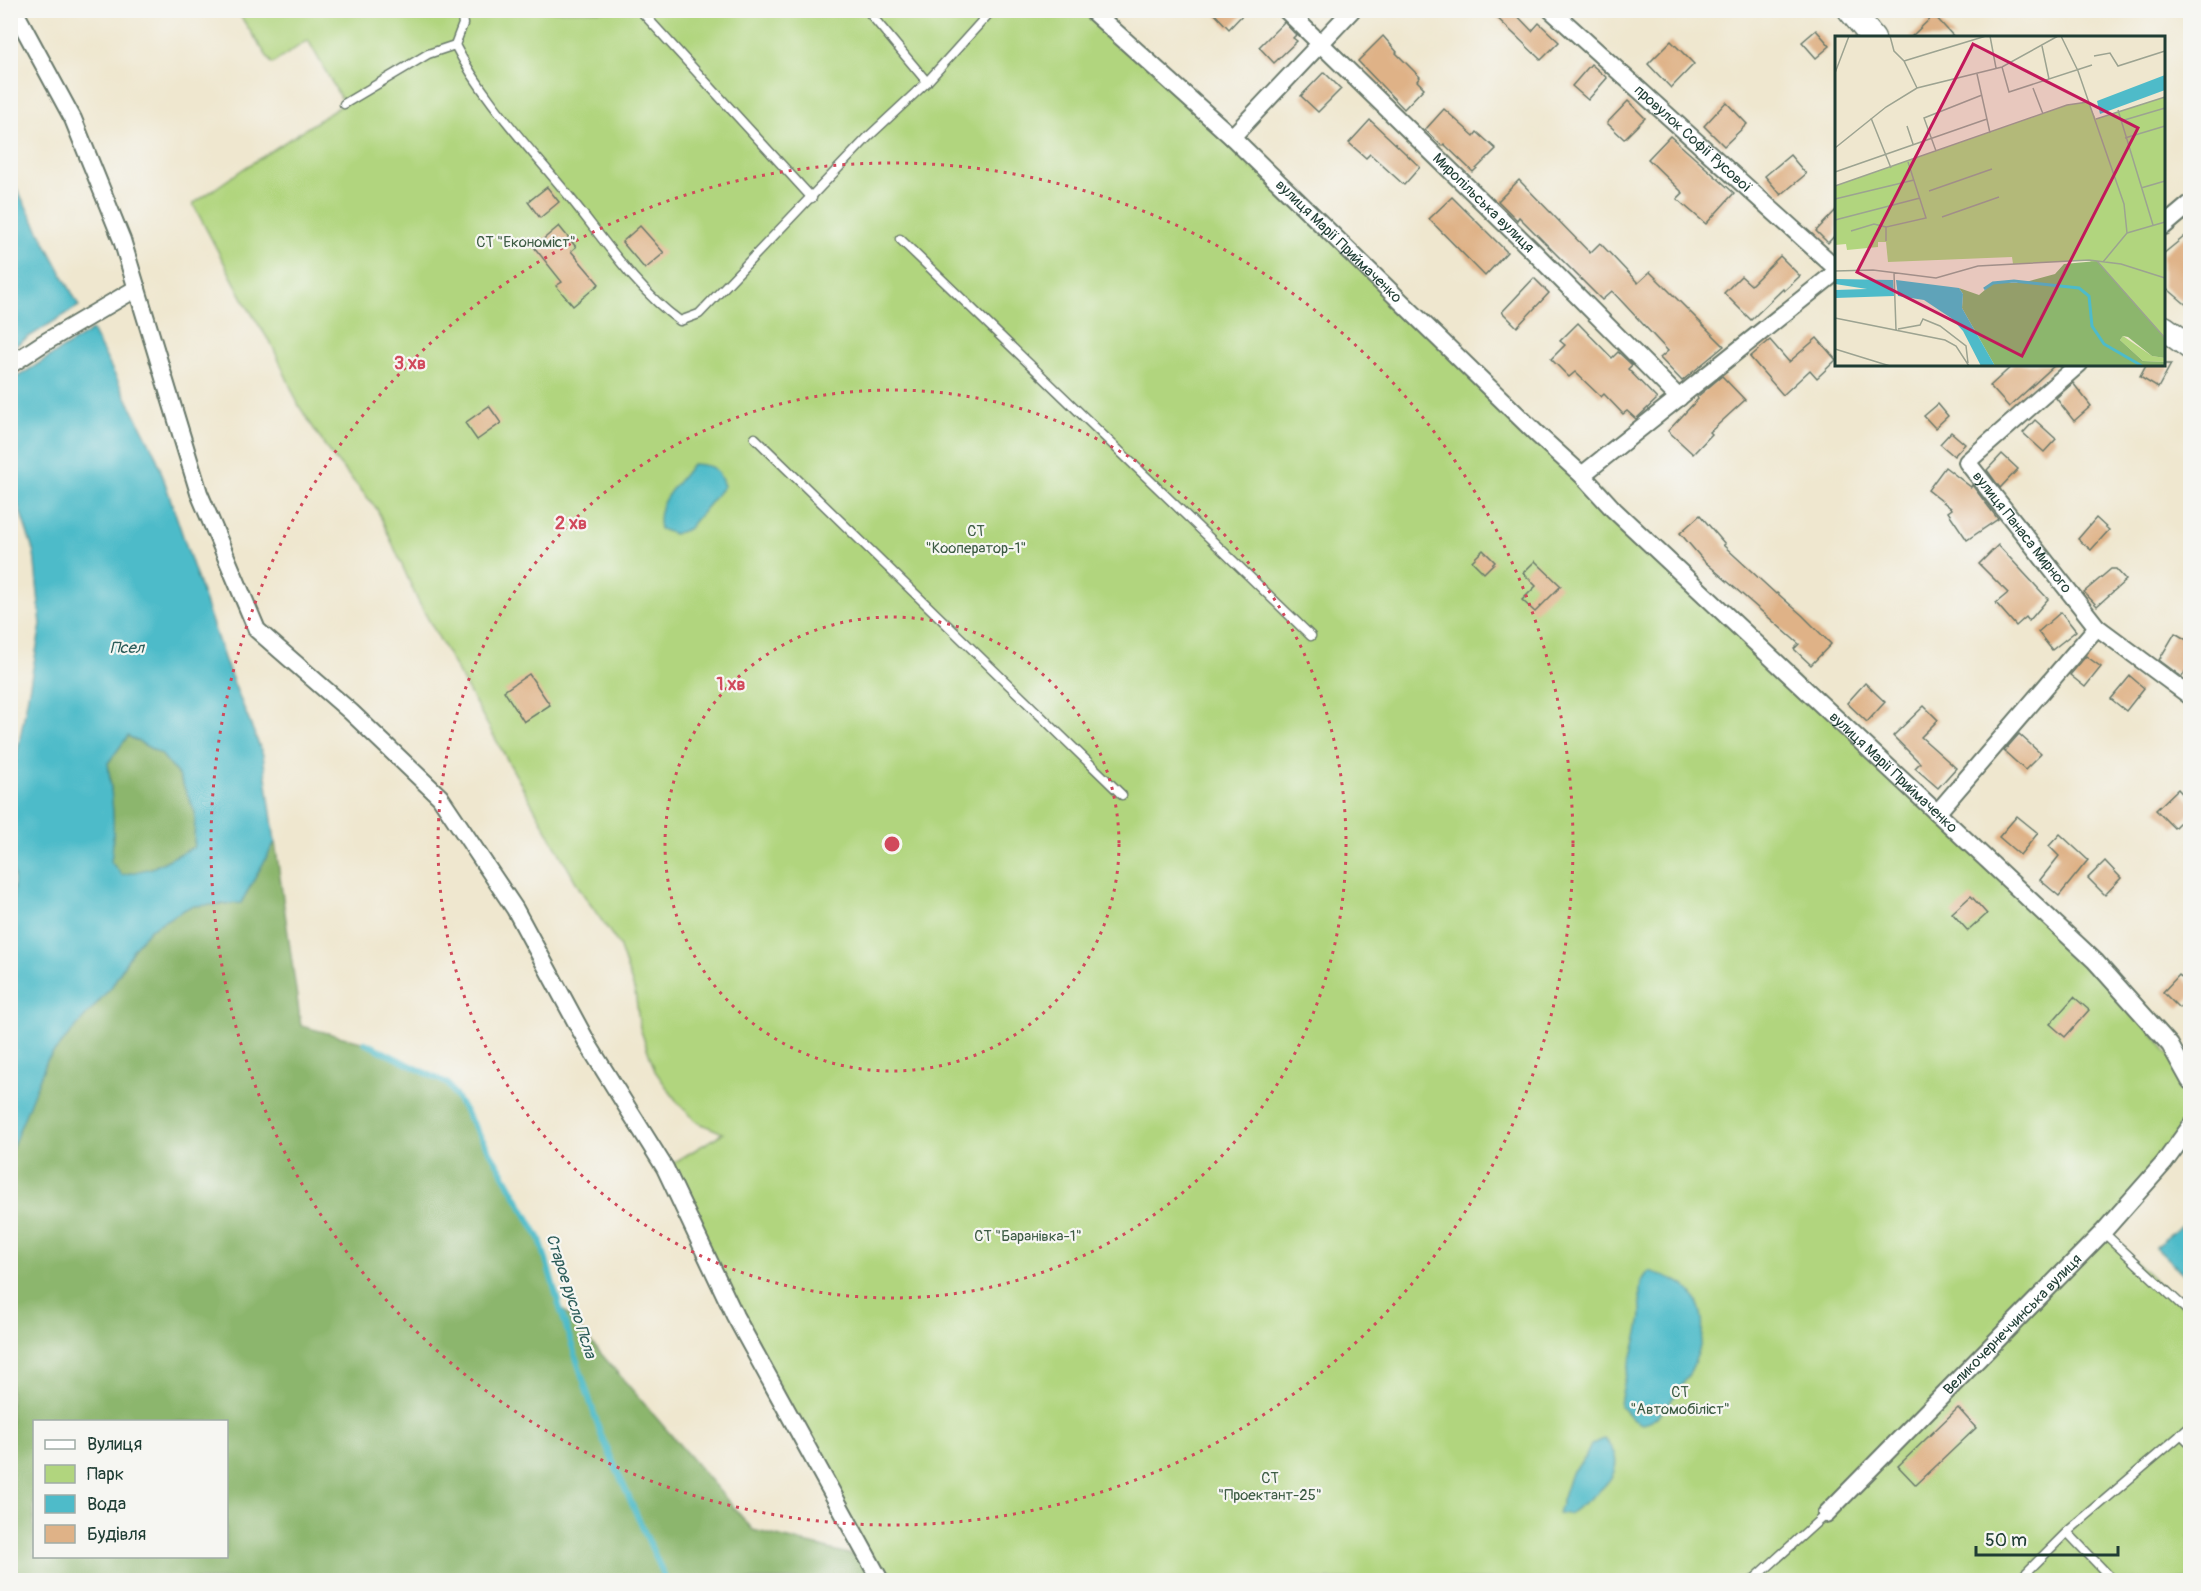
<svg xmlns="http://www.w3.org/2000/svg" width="2201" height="1591" font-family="Pangolin,sans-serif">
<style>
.green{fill:#b1d57e;stroke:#688959;stroke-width:1.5}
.forest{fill:#8cb66d;stroke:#567a50;stroke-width:1.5;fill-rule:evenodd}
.water{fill:#4ebbc9;stroke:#367c7e;stroke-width:1.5;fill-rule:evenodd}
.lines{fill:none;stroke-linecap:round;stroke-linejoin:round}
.stream{stroke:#4ebbc9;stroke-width:6}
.building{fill:#dfb287}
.service-casing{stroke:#68786a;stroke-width:11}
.minor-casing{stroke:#68786a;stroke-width:20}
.secondary-casing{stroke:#68786a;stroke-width:27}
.service{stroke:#fff;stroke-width:8}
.minor{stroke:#fff;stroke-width:16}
.secondary{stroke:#fff;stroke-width:24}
.ring{fill:none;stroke:#d1495b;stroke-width:3;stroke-dasharray:3 6}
.labels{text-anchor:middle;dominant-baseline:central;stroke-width:4.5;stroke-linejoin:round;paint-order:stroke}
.street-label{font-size:15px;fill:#1f3d34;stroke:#f6f6f2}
.park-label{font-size:15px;fill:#3c5b43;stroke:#f6f6f2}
.water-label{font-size:16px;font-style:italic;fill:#2b5c59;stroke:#f6f6f2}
.inset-river{fill:none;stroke:#4ebbc9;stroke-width:3}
.inset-road{fill:none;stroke:#9ca391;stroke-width:1.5}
.view{fill:#c2185b;fill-opacity:0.15;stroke:#c2185b;stroke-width:3}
.inset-edge{fill:none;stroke:#1f3d34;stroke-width:3}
.centre{fill:#d1495b;stroke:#f6f6f2;stroke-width:3}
.ring-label{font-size:18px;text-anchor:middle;font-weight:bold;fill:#d1495b;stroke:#f6f6f2;stroke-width:4.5;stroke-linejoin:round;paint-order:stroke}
</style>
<rect width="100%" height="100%" fill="#f6f6f2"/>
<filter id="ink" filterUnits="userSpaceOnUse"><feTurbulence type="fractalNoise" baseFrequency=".0167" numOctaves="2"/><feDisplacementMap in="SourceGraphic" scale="12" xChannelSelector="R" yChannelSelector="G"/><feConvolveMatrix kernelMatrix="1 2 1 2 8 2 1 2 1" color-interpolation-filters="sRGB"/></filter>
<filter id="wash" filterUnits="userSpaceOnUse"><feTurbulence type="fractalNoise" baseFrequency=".008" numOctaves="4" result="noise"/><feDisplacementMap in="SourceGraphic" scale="24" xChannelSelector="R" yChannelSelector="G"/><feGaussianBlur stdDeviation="1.35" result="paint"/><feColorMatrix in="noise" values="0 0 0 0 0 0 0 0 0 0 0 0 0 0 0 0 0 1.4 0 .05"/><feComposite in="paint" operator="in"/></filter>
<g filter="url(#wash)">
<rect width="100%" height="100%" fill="#efe7cf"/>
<path class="green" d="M237,11h854l1004,950 95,120v46l-87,105 87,81v267h-1310l-215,-412 58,-35 -26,-11 -19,-19 -23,-32 -15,-43 -5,-36 -16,-47 -38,-54 -163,-290 -41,-92 -48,-57 -30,-46 -26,-59 -26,-41 -54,-102 50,-35 101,-65 -36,-64 -36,24z"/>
<g class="forest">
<path d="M128,736l33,18 18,22 16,36 -1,35 -42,21 -30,8 -12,-14c6,-34 2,-65 -2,-99z"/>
<path d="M275,842l26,184 64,17 83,41 55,89 37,66 19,66 194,225 115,29 12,21h-869l-1,-429 37,-91 65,-74 22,-38 16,-19 41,-23 50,-3zM34,1422h192v134h-192z"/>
</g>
<g class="water">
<path d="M11,178l68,128 -68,42h-1z"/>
<path d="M92,330l64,126 70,208 37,91 12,87 -34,61 -50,3 -41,23 -16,19 -22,38 -65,74 -36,91 -1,-238 3,-7 1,-30 -4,-21 1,-68 30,-162 -7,-72 -23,-70v-102zM128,736l33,18 18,22 16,36 -1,35 -42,21 -30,7 -11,-13c5,-34 1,-65 -3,-99z"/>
<path d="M692,464c20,1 26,3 32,22l-36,43 -14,5 -14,-5c-6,-28 18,-44 32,-65z"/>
<path d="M2190,1219v61l-35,-33z"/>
<path d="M1649,1271c16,5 33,9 44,24 23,34 0,79 -23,107 -8,10 -14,19 -28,22l-9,-4 -13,-14c3,-32 18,-59 21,-91 1,-20 -7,-26 8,-44z"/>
<path d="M1604,1439c33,33 -11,56 -35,75l-11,-1 13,-40 14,-15 6,-13z"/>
</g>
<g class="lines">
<path class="stream" d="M365,1043l83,41 55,89 37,66 19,66 42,130 65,145"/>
</g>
<g id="blocks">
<g class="building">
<path d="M1211,10h36l-18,19z"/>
<path d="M1489,10h23l20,21 7,-8 20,19 -18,18z"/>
<path d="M1934,15l21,23h-45z"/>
<path d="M1284,22l12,13 -3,3 4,3 -23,22 -15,-16z"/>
<path d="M1816,30l14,16 -14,12 -14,-16z"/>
<path d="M1383,36l14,16 -1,1 24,24 -3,4 7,7 -20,21 -46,-48z"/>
<path d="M1671,41l23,23 -23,24 -23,-24z"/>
<path d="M1591,64l16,14 -19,22 -16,-14z"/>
<path d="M1324,72l17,17 -23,23 -17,-16z"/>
<path d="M1628,101l17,17 -21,21 -17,-16z"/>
<path d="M1726,102l21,22 -23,22 -20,-20z"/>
<path d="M1444,109l30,27 3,-4 19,17 -23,23 -29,-28 -2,2 -17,-16z"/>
<path d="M1370,120l50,47 -16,18 -34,-31 -4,4 -17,-15z"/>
<path d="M1670,136l64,57 -28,31 -29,-25 6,-6 -35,-34z"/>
<path d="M1790,155l16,19 -25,21 -16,-19z"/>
<path d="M1519,180l71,73 10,-10 38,40 12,-11 74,74 -42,35 -22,-23 8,-7 -56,-60 -10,9 -83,-83 -2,3 -19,-19z"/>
<path d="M547,187l12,15 -19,16 -12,-16z"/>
<path d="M1452,197l55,55 -22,24 -56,-57z"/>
<path d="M1836,210v24l-8,9 -12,-12z"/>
<path d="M559,226l17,21 -5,4 28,33 -26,22 -17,-20 6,-4 -28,-35z"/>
<path d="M640,226l24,27 -19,16 -23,-27z"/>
<path d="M2190,232v76l-27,-23v-31z"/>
<path d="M1780,256l20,20 -16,15 -1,-2 -32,31 -27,-27 17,-17 10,9z"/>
<path d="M1534,278l15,15 -32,34 -15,-15z"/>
<path d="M1578,323l34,35 6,-6 14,13 -4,4 29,30 -21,20 -9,-8 -4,3 -19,-20 -3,3 -26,-25 -6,5 -18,-18 14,-14 -5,-4z"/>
<path d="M1817,338l19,22 -19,18 -7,-8 -27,25 -33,-38 20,-17 19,22z"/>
<path d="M2014,364h42l-47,43 -19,-21z"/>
<path d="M2147,364h24l-13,24 -18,-11z"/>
<path d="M1722,376l23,24 -35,32 2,2 -19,20 -25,-23 30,-32 -1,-2z"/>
<path d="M2073,383l18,23 -17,15 -18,-23z"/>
<path d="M1938,404l10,12 -13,12 -11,-12z"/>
<path d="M489,406l12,17 -24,17 -12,-17z"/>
<path d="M2035,420l21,19 -12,13 -21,-19z"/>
<path d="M1951,432l14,12 -11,12 -14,-12z"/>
<path d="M2002,454l16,15 -18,19 -13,-18z"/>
<path d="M1945,467l26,20 1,-2 26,34 -31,21 -19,-28 4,-3 -24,-19z"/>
<path d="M1700,515l25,29 -2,1 53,49 1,-1 25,22 29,29 -20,21 -17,-16 5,-5 -95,-83 -24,-28z"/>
<path d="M2096,518l13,12 -18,20 -13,-11z"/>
<path d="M1998,545l50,54 -19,22 -3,-4 -10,9 -20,-23 12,-10 -29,-29z"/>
<path d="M1483,550l12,12 -11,11 -12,-12z"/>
<path d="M1535,561l26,25 -26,26 -13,-12 14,-14 -13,-13z"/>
<path d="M2111,569h5l10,11 -29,26 -13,-14z"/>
<path d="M2061,612l15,19 -24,19 -14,-18z"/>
<path d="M2175,633l15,9v21l-8,14 -23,-17z"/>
<path d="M2086,656l15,11 -16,20 -15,-12z"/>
<path d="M529,674l21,31 -26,17 -20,-31z"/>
<path d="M2130,676l14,12 -18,23 -15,-12z"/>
<path d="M1865,683l20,19 -18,20 -20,-19z"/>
<path d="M1924,706l14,14 -17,17 35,31 -18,20 -23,-20 5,-5 -27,-27z"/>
<path d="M2019,734l22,20 -16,16 -21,-19z"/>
<path d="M2178,789l12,13v10l-16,16 -18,-18z"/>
<path d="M2017,816l21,17 -18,22 -21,-18z"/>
<path d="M2060,834l28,26 -29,36 -19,-16 19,-24 -10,-10z"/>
<path d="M2105,861l16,17 -16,17 -17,-17z"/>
<path d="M1971,896l16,18 -19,17 -16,-18z"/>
<path d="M2179,975l11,10v11l-11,12 -16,-16z"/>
<path d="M2074,997l15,13 -24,27 -15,-13z"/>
<path d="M1958,1408l18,20 -60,57 -18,-19z"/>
</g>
</g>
</g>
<g filter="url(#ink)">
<use href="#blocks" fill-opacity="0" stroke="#68786a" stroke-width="1.5"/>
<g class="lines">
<defs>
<g id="service">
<path d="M640,10l172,188"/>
<path d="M867,10l60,72"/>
<path d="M455,45l8,-21 -2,-14"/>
<path d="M344,104l84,-50 27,-9c28,55 74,102 113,150 35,43 67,93 112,126l19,-7 169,-177 59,-55 65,-72"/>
<path d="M900,239l411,397"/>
<path d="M755,438l367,357"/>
<path d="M2103,1232l87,81"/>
<path d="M2181,1434l9,9"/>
<path d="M2067,1532l46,48"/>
<path d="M1753,1580l73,-66"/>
<path d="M2019,1580l48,-48 123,-105"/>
</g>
<g id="minor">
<path d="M14,10l59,109 49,121 77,253 58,137 94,82 89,85 75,112 74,137 76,122 70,148 145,264"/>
<path id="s1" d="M1091,10l141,127 306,298 44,40 32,35 481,451 75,84 20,36"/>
<path id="s2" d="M1286,10l247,241 146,147"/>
<path id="s3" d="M1551,10l285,258"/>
<path d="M1232,137l120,-127"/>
<path d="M2164,226l26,-22"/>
<path id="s4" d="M2079,364l-112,98 130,165 93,69"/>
<path d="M10,365l32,-21 95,-56"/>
<path d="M1582,475l254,-203"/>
<path d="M1937,813l160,-186"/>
<path id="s5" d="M1826,1514l277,-282 61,-69 26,-36"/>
</g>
<g id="secondary">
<path d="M1850,10l23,28"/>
<path d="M2164,328l26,19"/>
</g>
</defs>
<use href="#service" class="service-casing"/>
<use href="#minor" class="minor-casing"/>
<use href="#secondary" class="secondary-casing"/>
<use href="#service" class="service"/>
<use href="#minor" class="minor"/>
<use href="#secondary" class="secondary"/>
</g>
</g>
<g class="ring">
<circle cx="892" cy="844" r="227"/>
<circle cx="892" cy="844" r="454"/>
<circle cx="892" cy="844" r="681"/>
</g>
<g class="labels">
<g class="street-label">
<text stroke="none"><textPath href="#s3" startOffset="192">провулок Софії Русової</textPath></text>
<text stroke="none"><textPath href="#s2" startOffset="276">Миропільська вулиця</textPath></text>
<text stroke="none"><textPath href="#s1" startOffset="339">вулиця Марії Приймаченко</textPath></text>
<text stroke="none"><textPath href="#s4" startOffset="238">вулиця Панаса Мирного</textPath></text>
<text stroke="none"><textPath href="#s1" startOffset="1107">вулиця Марії Приймаченко</textPath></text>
<text stroke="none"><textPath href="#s5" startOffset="266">Великочернеччинська вулиця</textPath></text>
</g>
<g class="park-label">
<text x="526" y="242">СТ "Економіст"</text>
<text x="976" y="531">СТ<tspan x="976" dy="17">"Кооператор-1"</tspan></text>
<text x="1028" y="1236">СТ "Баранівка-1"</text>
<text x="1680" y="1392">СТ<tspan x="1680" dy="17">"Автомобіліст"</tspan></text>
<text x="1270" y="1478">СТ<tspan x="1270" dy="17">"Проектант-25"</tspan></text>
</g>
<g class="water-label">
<text x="127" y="648">Псел</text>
<text transform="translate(571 1296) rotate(72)">Старое русло Псла</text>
</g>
</g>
<g transform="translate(1835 36)">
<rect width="330" height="330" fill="#efe7cf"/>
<path d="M330,61v241l-76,-78 -76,4 -1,-7 -124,5 -2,-20h-8v5l-31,3 -1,-6 -11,1v-59l232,-81 21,-3 8,17zM288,300l29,20 13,2v4l-22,-1 -23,-21z" fill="#b1d57e"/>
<path d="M262,225l68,77v20l-13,-2 -24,-19 -5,-1 -3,4 23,21 22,1v4h-170l-33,-58 1,-14 -4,-6 20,7 14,-12h29l33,-9 9,-10z" fill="#8cb66d"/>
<path d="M330,39v15l-65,24 -3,-13zM0,243l58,1 1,16 -59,2v-8l32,-1 -32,-5zM61,244l63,8 4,6 -1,14 33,58h-14l-18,-35 -12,-13 -27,-18 -26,-4z" fill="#4ebbc9"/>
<path class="inset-river" d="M149,253l9,-6 21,-2 65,7 10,8 3,30 12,18 38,22"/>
<path class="inset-road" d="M55,0l4,15 10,10 13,27M155,0l6,32M226,0l17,35 46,133 3,29 -24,29M207,10l7,33M259,20l16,-3 8,13 47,-15M69,25l82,-25M167,31l7,25 83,-27M0,37l14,-37M142,38l13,59M198,52l10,26M283,74l35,115M36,82l20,50M261,83l69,-22M286,85l44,-13M72,90l6,18M290,102l40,-12M0,112l51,-41 31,-19 85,-21 56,-31M101,115l-12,-33 58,-23M0,136l152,-53M0,150l232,-81 21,-3M306,152l24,-7M94,155l63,-22M0,163l79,-19M107,181l57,-20M0,184l85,-22M16,195l23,-7 12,3M292,197l38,-11M51,205v-14l40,-9 -18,-56M262,225l68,77M0,235l38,-1 63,8 42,-12 111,-6 32,4 44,14M59,237l2,57M0,282l110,22 11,6 13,20M63,293l22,-4 3,-6 17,7 26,20 2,17M0,313l55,17"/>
<path class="view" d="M138,8l165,84 -116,228 -165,-84z"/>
<rect width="330" height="330" class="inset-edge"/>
</g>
<circle cx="892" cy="844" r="9" class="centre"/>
<g class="ring-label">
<text x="410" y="369">3 хв</text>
<text x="571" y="529">2 хв</text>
<text x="731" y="690">1 хв</text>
</g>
<rect width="2201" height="1591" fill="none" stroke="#f6f6f2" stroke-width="36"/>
<rect x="33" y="1420" width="195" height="138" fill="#f6f6f2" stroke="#a0aca6" stroke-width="1.5"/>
<rect x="45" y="1440" width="30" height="9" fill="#ffffff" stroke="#a0aca6" stroke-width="1.5"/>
<text x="87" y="1450" font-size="18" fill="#1f3d34">Вулиця</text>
<rect x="45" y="1465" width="30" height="18" fill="#b1d57e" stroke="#a0aca6" stroke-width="1.5"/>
<text x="87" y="1480" font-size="18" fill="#1f3d34">Парк</text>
<rect x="45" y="1495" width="30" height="18" fill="#4ebbc9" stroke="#a0aca6" stroke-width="1.5"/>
<text x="87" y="1510" font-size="18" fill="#1f3d34">Вода</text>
<rect x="45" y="1525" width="30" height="18" fill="#dfb287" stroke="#a0aca6" stroke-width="1.5"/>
<text x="87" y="1540" font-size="18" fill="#1f3d34">Будівля</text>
<path d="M1976 1546v9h142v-9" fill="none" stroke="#1f3d34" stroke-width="3"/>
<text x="1985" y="1546" font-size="18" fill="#1f3d34" stroke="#f6f6f2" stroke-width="4.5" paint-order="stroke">50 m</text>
</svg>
